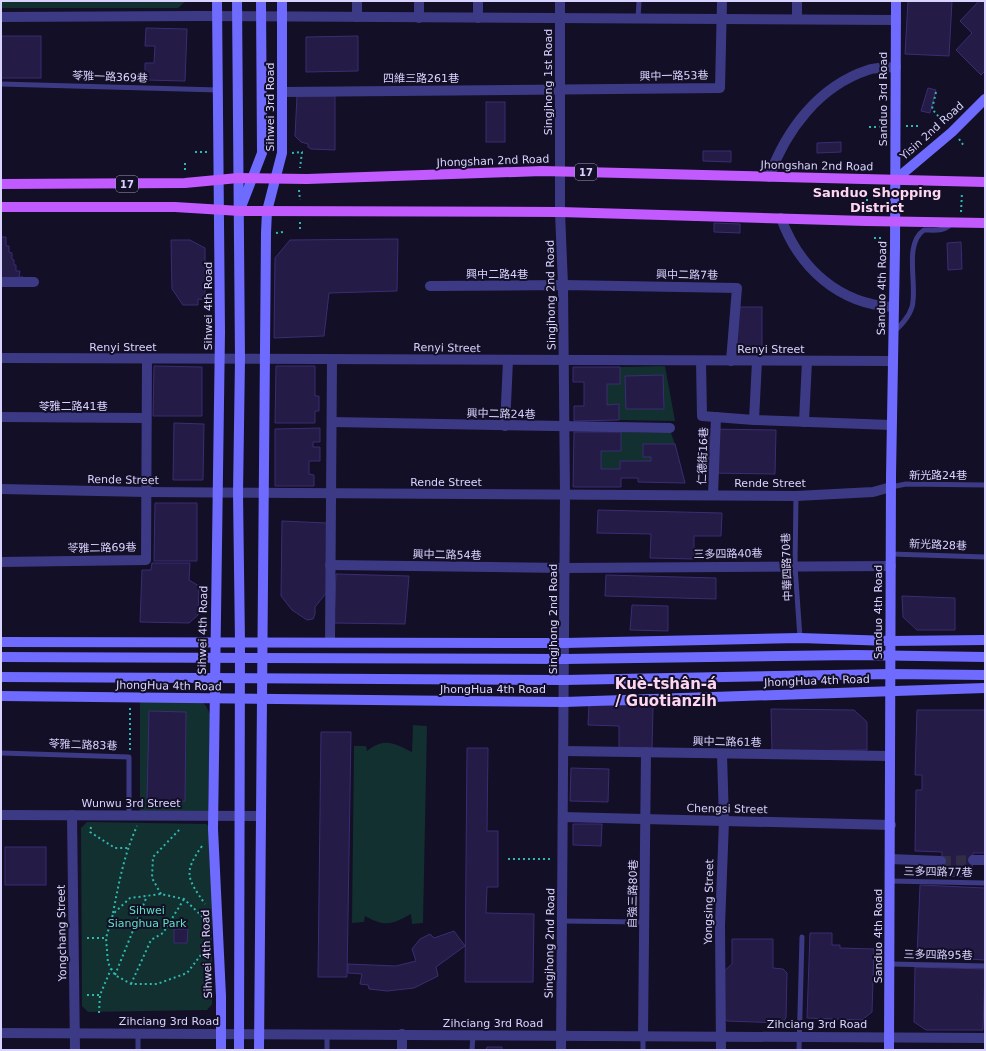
<svg xmlns="http://www.w3.org/2000/svg" width="986" height="1051" font-family="'DejaVu Sans','Noto Sans TC',sans-serif">
<style>
.green{fill:#12302f}
.building{fill:#241b47;stroke:#3b2d73}
.lines{fill:none;stroke-linecap:round;stroke-linejoin:round}
.street-tunnel{stroke:#312d47;stroke-width:10;stroke-dasharray:10 5;stroke-linecap:butt}
.path{stroke:#2fb8b0;stroke-width:2;stroke-dasharray:2 3;stroke-linecap:butt}
.lane{stroke:#3d3a85;stroke-width:5}
.street{stroke:#3d3a85;stroke-width:10}
.secondary{stroke:#6f6bff;stroke-width:10}
.primary{stroke:#c25bff;stroke-width:10}
.labels{text-anchor:middle;dominant-baseline:central;stroke-width:4;stroke-linejoin:round;paint-order:stroke}
.shield{fill:#130f26;stroke:#9e99be;stroke-width:1}
.shield-label{font-size:10px;font-weight:bold;fill:#d9d4ff}
.street-label{font-size:11px;fill:#d9d4ff;stroke:#130f26}
.park-label{font-size:11px;fill:#5fe0c0;stroke:#130f26}
.quarter-label{font-size:13px;font-weight:bold;fill:#ffd6f0;stroke:#130f26}
.district-label{font-size:15px;font-weight:bold;fill:#ffd6f0;stroke:#130f26}
</style>
<rect width="100%" height="100%" fill="#130f26"/>
<g class="green">
<path d="M1,1h185l-8,7h-177z"/>
<path d="M665,366l10,55 -56,-1v-15h-12v-21h13v-17z"/>
<path d="M621,432l50,1 4,11h-32v13h8v4h-31v8h-19v-18h20z"/>
<path d="M201,701l5,5 4,8 -2,98 -68,-1v-109z"/>
<path d="M413,725l14,1 -4,197 -11,1 -1,-10c-20,11 -26,13 -46,2l-1,6 -12,1 2,-177h12l1,5c17,-14 27,-8 45,1z"/>
<path d="M87,822l119,2 6,4v176l-5,6 -119,2 -6,-6 -1,-178z"/>
</g>
<g class="building">
<path d="M908,1h44l-3,55 -44,-2z"/>
<path d="M979,1h6v70l-4,4 -25,-25 16,-17 -12,-12z"/>
<path d="M146,28l41,1 -2,52 -40,-1v-17h9l1,-17h-10z"/>
<rect x="1" y="36" width="40" height="42"/>
<path d="M358,36v35l-52,1v-35z"/>
<path d="M928,88l8,2 -6,23 -9,-2z"/>
<path d="M297,96h38v54l-24,-1 -3,-2v-3l-7,-2 -6,-6z"/>
<rect x="486" y="102" width="19" height="40"/>
<path d="M841,142v10l-24,1v-10z"/>
<path d="M703,151h28v11l-28,-1z"/>
<path d="M714,223l26,1v9l-26,-1z"/>
<path d="M1,237h5v9h3v6l3,1v6l2,1v5h2v6h4l-1,6h4l-22,8z"/>
<path d="M398,239l-1,52 -68,2 -5,43 -50,2 1,-80 15,-18z"/>
<path d="M171,240h19l15,8v52l-7,-1v6h-15l-11,-16z"/>
<path d="M961,242l1,27 -14,1 -1,-27z"/>
<rect x="735" y="307" width="27" height="42"/>
<path d="M154,366l48,1v49h-49z"/>
<path d="M276,366h39v30h4v15h-4v12h-40z"/>
<path d="M573,367h47v17h-13v21l12,-1v16l-45,1v-15h10v-24h-11z"/>
<path d="M663,375l1,34h-38l-1,-33z"/>
<path d="M174,423l30,1 -1,56h-30z"/>
<path d="M320,428v14h-7v5h7v14h-11v13l5,1v11h-39v-57z"/>
<path d="M709,429l67,1 -1,44 -67,-1z"/>
<path d="M574,432h47v19h-20v18h19v-8h31v-4h-8v-13h32l10,39 -47,-1v-4h-17v9h-48z"/>
<path d="M155,503h42v58h-43z"/>
<path d="M598,510l124,3 -1,23h-27v23l-44,-1 1,-24 -54,-1z"/>
<path d="M282,521l45,2v69l-12,15v7l-2,5 -6,1 -15,-10 -11,-14z"/>
<path d="M152,563h38l-1,17 10,6 -1,29 -9,8 -49,-1 2,-52h9z"/>
<path d="M336,574l73,2 -4,48 -71,-1z"/>
<path d="M606,575l110,3v21l-111,-3z"/>
<path d="M902,596l53,2v32h-38l-14,-13z"/>
<path d="M632,605l36,1v25l-38,-1z"/>
<path d="M589,705l64,1 -1,44 -33,-1v-23l-31,-1z"/>
<path d="M771,709l83,1 13,12v28l-95,1z"/>
<path d="M917,710h68v143h-12l-1,24 -31,-1 1,-24 -27,-1 1,-61h6v-15h-7z"/>
<path d="M149,711l37,1 -1,89h-38z"/>
<path d="M321,732h30l-4,245h-29z"/>
<path d="M467,748h21l-1,83h11v56h-11l-1,26 48,1 -1,68h-68z"/>
<path d="M571,768l38,1 -1,33 -38,-1z"/>
<path d="M573,824h29l-1,22 -28,-1z"/>
<rect x="5" y="847" width="41" height="38"/>
<path d="M920,885l65,3v72l-68,-4z"/>
<path d="M174,929h14l-1,14h-13z"/>
<path d="M454,931l11,15 -29,21 2,9 -24,12 -27,3 -18,-2 -1,-4 -8,-1 2,-10 -14,-1v-9l48,2 20,-5 -4,-12 8,-10 10,-5 4,4z"/>
<path d="M810,933h22v12h8v3l34,1 -2,63 -10,8 -55,-2z"/>
<path d="M732,939h41v29l10,1 4,4 -1,45 -4,5 -55,-2 -6,-6 1,-42 10,-9z"/>
<path d="M915,967l70,2 -2,61h-57l-12,-8z"/>
<path d="M487,1047h15v3h-16z"/>
</g>
<g class="lines">
<path class="street-tunnel" d="M941,861l32,-1"/>
<g class="path">
<path d="M936,92l-4,17 13,15"/>
<path d="M906,126h12"/>
<path d="M869,127h16"/>
<path d="M959,139l5,7"/>
<path d="M195,152h13"/>
<path d="M292,153l10,-1 -2,16"/>
<path d="M185,163v9"/>
<path d="M299,190l1,10"/>
<path d="M867,211v-21"/>
<path d="M961,212l1,-20"/>
<path d="M300,229v-7"/>
<path d="M276,233l7,-1"/>
<path d="M874,238h10"/>
<path d="M130,750v-42"/>
<path d="M91,827l-1,5 25,16h12"/>
<path d="M202,846c-19,27 -15,32 3,58"/>
<path d="M508,859h43"/>
<path d="M161,894l-9,-16 1,-21 28,-29"/>
<path d="M113,913c6,-31 11,-58 24,-87"/>
<path d="M87,938h19"/>
<path d="M204,951l-17,22 -30,11h-26l-16,-9 -7,-12 -2,-25 7,-24 17,-16 31,-4 23,5 21,20"/>
<path d="M115,975l32,-79"/>
<path d="M131,984l20,-44 12,-7 21,-34"/>
<path d="M87,995h13"/>
<path d="M99,1013l1,-18 11,-26"/>
</g>
<g class="lane">
<path d="M638,19l1,-18"/>
<path d="M1,84l217,6"/>
<path d="M894,332c7,-7 15,-15 18,-25 6,-21 -9,-63 12,-77 11,0 20,2 28,-7"/>
<path d="M891,487l15,-3 79,1"/>
<path d="M796,496l-1,70 5,72"/>
<path d="M891,554l94,3"/>
<path d="M1,753l128,4v59"/>
<path d="M890,881l95,2"/>
<path d="M562,921l82,1"/>
<path d="M890,964l95,2"/>
<path d="M138,1033v17"/>
<path d="M327,1034v16"/>
<path d="M472,1050l1,-15"/>
<path d="M643,1050v-15"/>
<path d="M799,1050l3,-113"/>
</g>
<g class="street">
<path d="M357,1v16"/>
<path d="M419,1v17"/>
<path d="M560,1v211l3,73 2,210 -4,555"/>
<path d="M1,17l197,-1 698,4"/>
<path d="M478,18v-17"/>
<path d="M797,19v-18"/>
<path d="M282,92l438,-4 2,-87"/>
<path d="M769,177c17,-47 50,-91 99,-107 8,-3 19,-2 28,-3"/>
<path d="M781,218c18,50 58,86 112,89"/>
<path d="M1,282h33"/>
<path d="M430,286l133,-1 174,3 -6,73"/>
<path d="M1,358l891,3"/>
<path d="M701,361l1,55 52,4 137,5"/>
<path d="M1,417l144,1"/>
<path d="M754,420l3,-59"/>
<path d="M332,422l338,6"/>
<path d="M804,422l3,-61"/>
<path d="M505,426l3,-66"/>
<path d="M1,489l145,3 650,4 77,-4 18,-5"/>
<path d="M713,495l3,-78"/>
<path d="M1,562l145,-2 1,-201"/>
<path d="M330,565l234,3 327,-2"/>
<path d="M330,642l2,-283"/>
<path d="M564,751l326,5"/>
<path d="M1,815l259,1"/>
<path d="M72,815l3,235"/>
<path d="M563,817l328,8"/>
<path d="M890,859l51,2"/>
<path d="M973,860h12"/>
<path d="M1,1033l984,5"/>
<path d="M643,1035l3,-283"/>
<path d="M402,1050v-16"/>
<path d="M721,1050l-1,-125 4,-104 -2,-67"/>
</g>
<g class="secondary">
<path d="M217,1l3,331 -7,497 8,167v54"/>
<path d="M237,1l3,358 -2,134 2,150 -1,407"/>
<path d="M895,180l57,-48 33,-33"/>
<path d="M241,207l21,-54 -1,-152"/>
<path d="M1,642l564,1 235,-5 90,3 95,-1"/>
<path d="M1,657l564,2 290,-4 130,2"/>
<path d="M1,677l563,3 326,-6 95,1"/>
<path d="M1,696l563,6 421,-14"/>
<path d="M259,1050l7,-817 1,-22 15,-58v-152"/>
<path d="M889,1050l2,-574 4,-228 1,-247"/>
</g>
<g class="primary">
<path d="M1,184l184,-1 53,-5 69,1 235,-8 443,11"/>
<path d="M1,207h174l65,4 320,1 306,9 119,2"/>
</g>
</g>
<g class="labels">
<g class="shield">
<rect x="575" y="164" width="22" height="16" rx="3"/>
<rect x="116" y="176" width="22" height="16" rx="3"/>
</g>
<g class="shield-label">
<text x="586" y="172">17</text>
<text x="127" y="184">17</text>
</g>
<g class="street-label">
<text transform="translate(674 76) rotate(-1)">興中一路53巷</text>
<text transform="translate(110 77) rotate(2)">苓雅一路369巷</text>
<text x="421" y="78">四維三路261巷</text>
<text transform="translate(548 82) rotate(-90)">Singjhong 1st Road</text>
<text transform="translate(883 99) rotate(-90)">Sanduo 3rd Road</text>
<text transform="translate(270 107) rotate(-90)">Sihwei 3rd Road</text>
<text transform="translate(932 131) rotate(-42)">Yisin 2nd Road</text>
<text transform="translate(493 161) rotate(-2)">Jhongshan 2nd Road</text>
<text transform="translate(817 166) rotate(1)">Jhongshan 2nd Road</text>
<text x="497" y="274">興中二路4巷</text>
<text transform="translate(687 275) rotate(1)">興中二路7巷</text>
<text transform="translate(882 288) rotate(-89)">Sanduo 4th Road</text>
<text transform="translate(551 295) rotate(-91)">Singjhong 2nd Road</text>
<text transform="translate(208 306) rotate(-90)">Sihwei 4th Road</text>
<text x="123" y="347">Renyi Street</text>
<text transform="translate(447 348) rotate(1)">Renyi Street</text>
<text x="771" y="349">Renyi Street</text>
<text x="73" y="406">苓雅二路41巷</text>
<text transform="translate(501 414) rotate(1)">興中二路24巷</text>
<text transform="translate(703 456) rotate(-88)">仁德街16巷</text>
<text x="938" y="475">新光路24巷</text>
<text transform="translate(123 480) rotate(1)">Rende Street</text>
<text x="446" y="482">Rende Street</text>
<text x="770" y="483">Rende Street</text>
<text transform="translate(938 545) rotate(2)">新光路28巷</text>
<text transform="translate(102 548) rotate(-1)">苓雅二路69巷</text>
<text transform="translate(728 554) rotate(-1)">三多四路40巷</text>
<text transform="translate(447 555) rotate(1)">興中二路54巷</text>
<text transform="translate(787 567) rotate(-92)">中華四路70巷</text>
<text transform="translate(878 612) rotate(-90)">Sanduo 4th Road</text>
<text transform="translate(553 619) rotate(-90)">Singjhong 2nd Road</text>
<text transform="translate(203 630) rotate(-89)">Sihwei 4th Road</text>
<text transform="translate(817 681) rotate(-2)">JhongHua 4th Road</text>
<text transform="translate(169 686) rotate(1)">JhongHua 4th Road</text>
<text x="493" y="689">JhongHua 4th Road</text>
<text transform="translate(727 742) rotate(1)">興中二路61巷</text>
<text transform="translate(83 745) rotate(2)">苓雅二路83巷</text>
<text x="131" y="803">Wunwu 3rd Street</text>
<text transform="translate(727 809) rotate(1)">Chengsi Street</text>
<text transform="translate(938 872) rotate(1)">三多四路77巷</text>
<text transform="translate(633 894) rotate(-89)">自強三路80巷</text>
<text transform="translate(709 902) rotate(-89)">Yongsing Street</text>
<text transform="translate(62 933) rotate(-91)">Yongchang Street</text>
<text transform="translate(878 936) rotate(-90)">Sanduo 4th Road</text>
<text transform="translate(550 943) rotate(-89)">Singjhong 2nd Road</text>
<text transform="translate(207 954) rotate(-92)">Sihwei 4th Road</text>
<text transform="translate(938 955) rotate(1)">三多四路95巷</text>
<text x="169" y="1021">Zihciang 3rd Road</text>
<text x="493" y="1023">Zihciang 3rd Road</text>
<text x="817" y="1024">Zihciang 3rd Road</text>
</g>
<g class="park-label">
<text x="147" y="910">Sihwei<tspan x="147" dy="13">Sianghua Park</tspan></text>
</g>
<g class="quarter-label">
<text x="877" y="192">Sanduo Shopping<tspan x="877" dy="15">District</tspan></text>
</g>
<g class="district-label">
<text x="666" y="684">Kuè-tshân-á<tspan x="666" dy="17">/ Guotianzih</tspan></text>
</g>
</g>
<rect width="986" height="1051" fill="none" stroke="#d9d4ff" stroke-width="4"/>
</svg>
